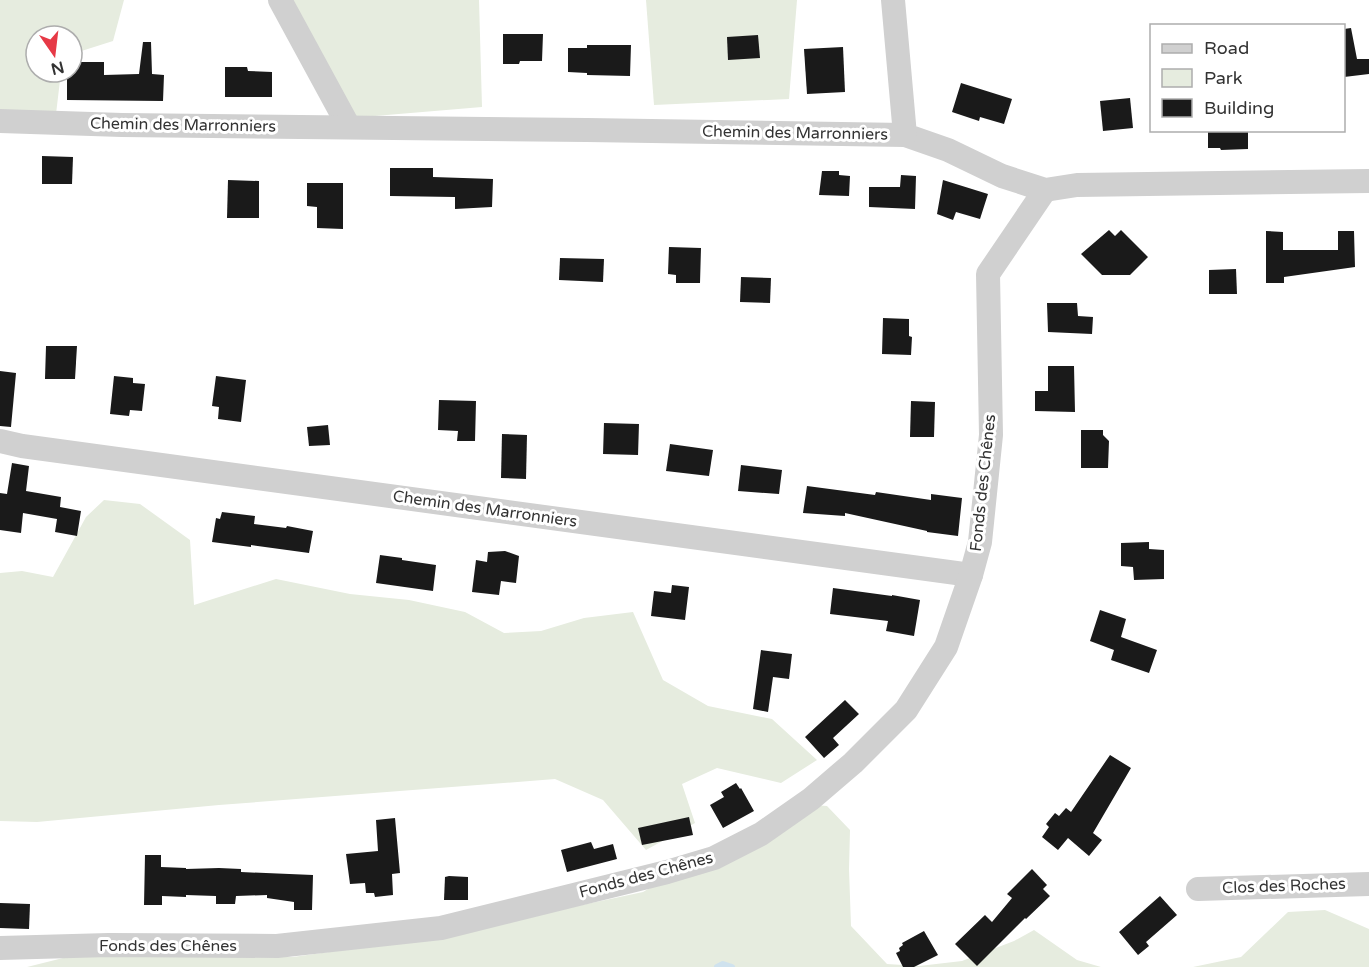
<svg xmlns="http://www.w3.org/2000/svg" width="1369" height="967" font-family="'Varela Round',sans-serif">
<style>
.green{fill:#e6ecdf}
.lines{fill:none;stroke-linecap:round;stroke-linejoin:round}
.stream{stroke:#cfe2ee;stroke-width:6}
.building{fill:#1a1a1a}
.minor{stroke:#d0d0d0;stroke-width:24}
.labels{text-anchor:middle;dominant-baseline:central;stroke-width:6;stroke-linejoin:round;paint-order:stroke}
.street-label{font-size:16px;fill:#333;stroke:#fff}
</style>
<rect width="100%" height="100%" fill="#fff"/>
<g class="green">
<path d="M0,0h124l-11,41 -41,13v-18h-36v36h25l-5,42 -56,-1z"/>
<path d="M283,0h196l3,107 -131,11z"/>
<path d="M646,0h151l-8,99 -135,6z"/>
<path d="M104,500l36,4 50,36 4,65 82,-26 74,15 59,6 56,12 39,21 37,-2 43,-13 49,-6 30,68 45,26 64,13 45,41 -36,23 -64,-15 -35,16 13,39 -49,27 -43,-50 -48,-21 -336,26 -182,17 -37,-1v-248l22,-2 31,6 33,-60z"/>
<path d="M814,805l13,1 23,24 -1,39 2,57 36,38 32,2 43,-5 52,-20 20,-11 43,30 24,7h-1074l60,-15 206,5 129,-18 221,-47 141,-84z"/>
<path d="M1325,910l44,19v38h-176l48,-10 47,-45z"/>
</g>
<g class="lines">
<path class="stream" d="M717,967l6,-3 9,3"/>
</g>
<g class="building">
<path d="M1351,28l6,31h12v15l-25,3v-48z"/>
<path d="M503,34h40l-1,27h-22l-1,3h-16z"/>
<path d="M758,35l2,23 -32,2 -1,-23z"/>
<path d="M143,42h8l1,32 12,1 -1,26 -96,-1v-28h5v-10h32v13l35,-1z"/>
<path d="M587,45h44l-1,31 -43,-1v-2l-19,-1v-24h19z"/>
<path d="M843,47l2,45 -38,2 -3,-45z"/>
<path d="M225,67h22l1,4 24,1v25h-47z"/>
<path d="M961,83l51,16 -8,25 -24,-7 -1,4 -27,-9z"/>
<path d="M1130,98l3,30 -30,3 -3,-30z"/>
<path d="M1208,130h40v19l-27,1 -1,-2h-12z"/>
<path d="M42,156l31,1 -1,27h-30z"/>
<path d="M390,168h43v9l60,2 -1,28 -37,2v-12l-65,-1z"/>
<path d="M822,171h17v4l11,1 -1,20 -30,-1z"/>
<path d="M901,175l15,1 -1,33 -46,-2v-20h31z"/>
<path d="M228,180l31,1v37h-32z"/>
<path d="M943,180l45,14 -8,25 -24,-7 -3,8 -16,-6z"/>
<path d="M307,183h36v46l-26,-1v-21l-10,-1z"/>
<path d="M1109,230l6,6 6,-6 27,27 -18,18h-28l-21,-21z"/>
<path d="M1266,231l17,1v18h55v-19h16l1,36 -71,10v6h-18z"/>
<path d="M669,247l32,1 -1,35h-24v-8l-8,-1z"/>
<path d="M560,258l44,1 -1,23 -44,-2z"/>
<path d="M1236,269l1,25h-28v-24z"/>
<path d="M741,277l30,1 -1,25 -30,-1z"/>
<path d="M1047,303h30l1,13 15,1 -1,17 -44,-2z"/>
<path d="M883,318l26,1v17l3,1 -1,18 -29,-1z"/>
<path d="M46,346h31l-2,33h-30z"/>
<path d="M1048,366h26l1,46 -40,-1v-20h13z"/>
<path d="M0,371l16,2 -5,54 -11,-1z"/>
<path d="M114,376l19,2v5l12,1 -3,27 -12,-1 -1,6 -19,-2z"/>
<path d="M216,376l30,4 -5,42 -23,-3 1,-12 -7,-1z"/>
<path d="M439,400l37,1 -1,40h-18l1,-10 -20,-1z"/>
<path d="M911,401l24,1 -1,35h-24z"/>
<path d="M604,423l35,1 -1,31 -35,-1z"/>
<path d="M328,425l2,20 -21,1 -2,-19z"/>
<path d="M1081,430h22v5l6,6 -1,27h-27z"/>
<path d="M502,434l25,1 -1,44 -25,-1z"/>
<path d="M670,444l43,6 -4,26 -43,-5z"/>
<path d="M12,463l17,3 -3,25 35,6 -1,10 21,4 -4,25 -22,-4 2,-13 -34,-6 -2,20 -21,-3v-37l7,1z"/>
<path d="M741,465l41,5 -3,24 -41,-3z"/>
<path d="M807,486l68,9 1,-3 55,8v-6l31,4 -4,38 -31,-4v-1l-82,-18v3l-42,-3z"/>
<path d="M222,512l33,4 -1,8 32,4 1,-2 26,5 -4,22 -58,-8v2l-39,-5 4,-24 4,1z"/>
<path d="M1149,542v7l15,1v29l-30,1 -1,-13 -12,-1v-23z"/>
<path d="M505,551l14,5 -3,27 -15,-2 -2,14 -27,-3 4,-32 11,2 1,-10z"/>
<path d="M380,555l22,3v2l34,5 -3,26 -57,-8z"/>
<path d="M672,585l17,2 -4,33 -34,-4 3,-25 17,2z"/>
<path d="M833,588l59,8v-1l28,5 -6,36 -28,-5 2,-10 -58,-7z"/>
<path d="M1100,610l26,9 -5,18 36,13 -8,23 -38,-13 3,-10 -24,-9z"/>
<path d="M761,650l31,4 -3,25 -16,-2 -5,35 -15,-3z"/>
<path d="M845,700l14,14 -26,24 6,7 -15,13 -19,-21z"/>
<path d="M1110,755l21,13 -38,65 9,7 -13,16 -21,-18 -10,12 -16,-13 7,-10 -3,-3 9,-11 4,3 7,-8 5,4z"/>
<path d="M736,783l4,6 1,-1 13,23 -31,17 -13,-23 14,-8 -3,-5z"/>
<path d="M689,817l4,18 -51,10 -4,-17z"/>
<path d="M395,818l5,55 -8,1 1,21 -18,2 -1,-4h-8l-1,-10 -15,1 -4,-30 32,-3 -2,-31z"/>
<path d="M591,842l3,7 19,-5 4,15 -50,13 -6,-22z"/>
<path d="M145,855h16v12l25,1v1l33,-1 22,1v3l72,3 -1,35h-18v-8l-27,-4v-3l-31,1 -1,8h-19v-8l-30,-1v2l-24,-1v9h-18z"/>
<path d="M1032,869l15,16 -4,4 7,7 -24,23 -1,-1 -48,48 -22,-22 30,-29 7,7 20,-24 -5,-4z"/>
<path d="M449,876l19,1v23h-24l1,-23z"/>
<path d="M1160,896l17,19 -31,27 3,4 -11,9 -19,-23z"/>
<path d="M0,903l30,1 -1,25 -29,-1z"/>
<path d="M924,931l14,24 -24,12h-11l-7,-14 4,-2 -1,-3 4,-3 -1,-2z"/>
</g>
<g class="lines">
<g class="minor">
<path d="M280,0l69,127"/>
<path d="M893,0l12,135 43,15 54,26 43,14 32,-5 292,-4"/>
<path d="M0,121l122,4 465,5 318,5"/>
<path d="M0,441l22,5 949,129"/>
<path d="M1198,889l171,-5"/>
<path d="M0,948l109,-3 168,1 164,-18 226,-56 47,-14 47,-24 50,-35 42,-36 53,-53 40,-63 25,-72 9,-33 11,-107 -3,-161 57,-84"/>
</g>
</g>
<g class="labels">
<g class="street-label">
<text transform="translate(183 125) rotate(1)">Chemin des Marronniers</text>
<text transform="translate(795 133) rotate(1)">Chemin des Marronniers</text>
<text transform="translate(983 483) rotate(-84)">Fonds des Chênes</text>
<text transform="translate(485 509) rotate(8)">Chemin des Marronniers</text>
<text transform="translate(646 875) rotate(-15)">Fonds des Chênes</text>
<text transform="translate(1284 886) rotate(-2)">Clos des Roches</text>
<text x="168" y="946">Fonds des Chênes</text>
</g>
</g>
<rect x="1150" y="24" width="195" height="108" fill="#ffffff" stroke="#adadad" stroke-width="1.5"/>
<rect x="1162" y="44" width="30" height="9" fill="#d0d0d0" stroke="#adadad" stroke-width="1.5"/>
<text x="1204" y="54" font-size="18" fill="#333333">Road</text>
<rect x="1162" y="69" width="30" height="18" fill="#e6ecdf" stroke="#adadad" stroke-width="1.5"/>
<text x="1204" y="84" font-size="18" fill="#333333">Park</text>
<rect x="1162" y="99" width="30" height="18" fill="#1a1a1a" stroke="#adadad" stroke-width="1.5"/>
<text x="1204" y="114" font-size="18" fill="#333333">Building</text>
<g transform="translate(54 54) rotate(166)"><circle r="28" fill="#ffffff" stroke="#adadad" stroke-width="1.5"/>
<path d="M0-4.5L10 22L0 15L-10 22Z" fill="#e63946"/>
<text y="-9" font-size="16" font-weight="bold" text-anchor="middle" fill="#333333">N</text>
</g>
</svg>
